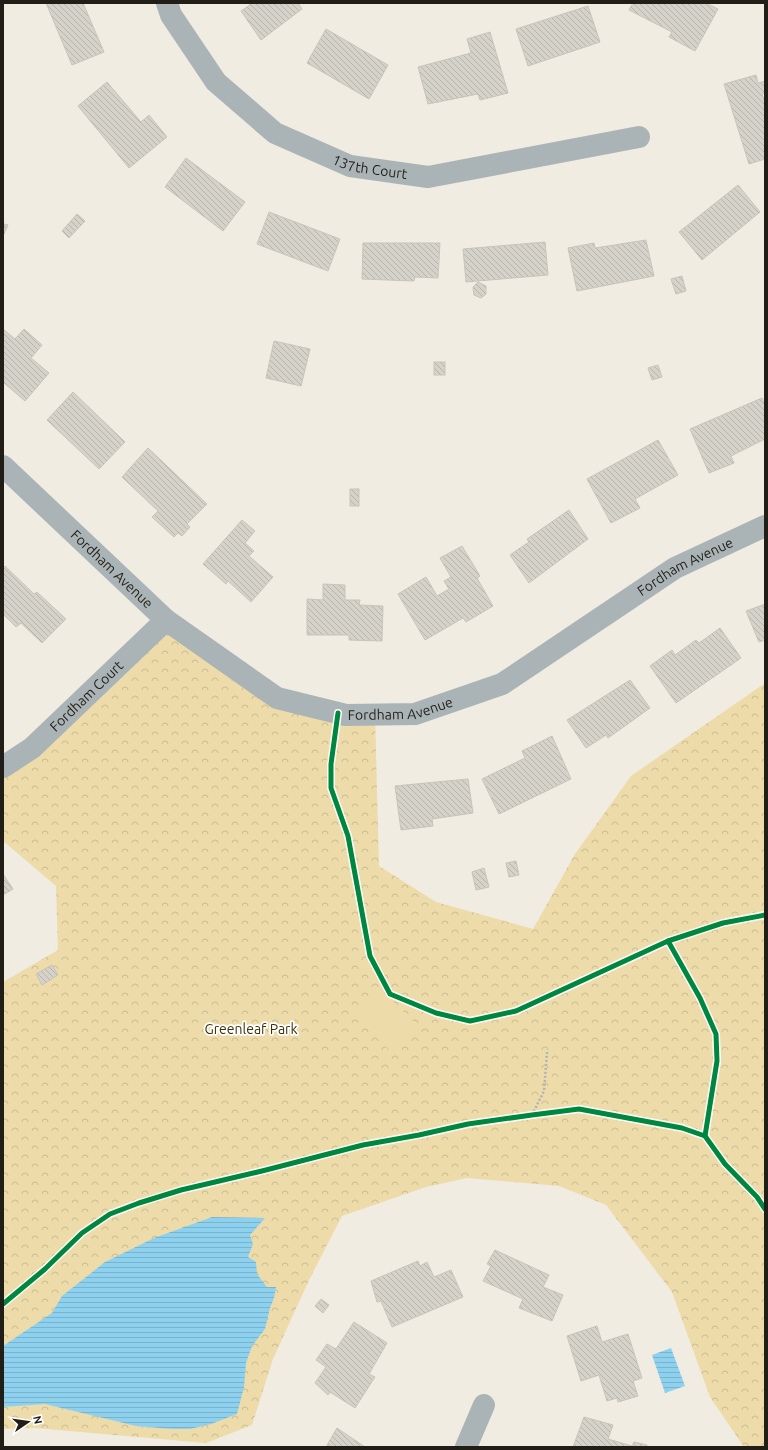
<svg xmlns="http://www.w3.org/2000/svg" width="768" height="1450" font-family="Ubuntu,sans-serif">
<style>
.park{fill:url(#park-crowns)}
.pitch{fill:#eddca9}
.water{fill:url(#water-rules)}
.building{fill:url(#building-back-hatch);stroke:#c7c4bb}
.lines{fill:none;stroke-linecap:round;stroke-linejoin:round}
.path{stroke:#afb3b1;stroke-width:2.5;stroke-dasharray:2 2;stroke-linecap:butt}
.street{stroke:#aab4b6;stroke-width:22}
.cycleway-casing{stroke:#fff;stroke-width:8}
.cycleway{stroke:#00873e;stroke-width:5}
.labels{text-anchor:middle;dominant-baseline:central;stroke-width:3.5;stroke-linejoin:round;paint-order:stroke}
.street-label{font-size:14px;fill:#211e17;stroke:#fff}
.park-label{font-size:14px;fill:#3d3109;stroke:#fff}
</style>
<defs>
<pattern id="park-crowns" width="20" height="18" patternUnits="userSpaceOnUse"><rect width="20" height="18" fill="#eddca9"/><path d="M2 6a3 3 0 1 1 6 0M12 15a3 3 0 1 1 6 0" fill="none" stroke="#cbbc91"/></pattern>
<pattern id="water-rules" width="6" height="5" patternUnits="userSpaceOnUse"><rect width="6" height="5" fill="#8dd1ef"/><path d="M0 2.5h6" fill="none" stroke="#79b3cc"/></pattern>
<pattern id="building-back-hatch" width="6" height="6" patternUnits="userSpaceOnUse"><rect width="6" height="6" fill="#d5d2c9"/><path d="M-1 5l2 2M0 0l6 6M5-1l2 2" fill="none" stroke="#b7b4ac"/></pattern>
</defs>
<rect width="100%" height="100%" fill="#f0ece1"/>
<path class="park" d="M166,620l111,78 98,16 4,152 57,36 97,27 42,-75 56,-78 134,-93v764h-21l-34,-50 -38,-105 -66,-87 -47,-19 -92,-8 -41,9 -84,29 -33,64 -36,79 -21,66 -46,18 -171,-15 -32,1v-447l55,-32 -2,-64 -53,-45v-74z"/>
<path class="pitch" d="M382,991l35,34 -26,27 -35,-35z"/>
<g class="water">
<path d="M212,1217l53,1 -15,17 3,9 -5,13 8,5 1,12 10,13h9l-2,11 -4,10 -5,21 -13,17 -6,17 -2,24 -7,27 -26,10 -21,5h-18l-36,-3 -91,-22 -42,3v-61l49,-33 10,-17 43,-34 49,-24z"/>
<path d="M671,1348l14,38 -20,7 -13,-38z"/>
</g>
<g class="building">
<path d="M46,3h37l21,49 -32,13z"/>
<path d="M249,3h49l4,6 -41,31 -20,-29 9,-6z"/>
<path d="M633,3h73l12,6 -23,42 -26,-14 3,-5 -43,-22z"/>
<path d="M588,6l12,36 -72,24 -12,-37z"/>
<path d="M326,29l62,36 -19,34 -62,-36z"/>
<path d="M490,32l18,61 -28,7 -2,-6 -50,10 -10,-37 53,-14 -4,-14z"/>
<path d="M756,75l2,8 7,-2v12l-3,1 3,9v56l-16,5 -25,-80z"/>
<path d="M107,82l34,40 8,-7 18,22 -38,31 -51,-62z"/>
<path d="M186,158l59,44 -22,29 -58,-44z"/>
<path d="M738,185l22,27 -58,48 -23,-28z"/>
<path d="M269,212l71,27 -12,32 -71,-27z"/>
<path d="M77,214l8,7 -16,17 -7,-7z"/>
<path d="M4,224l4,1 -4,9 -1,-1v-6z"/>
<path d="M646,240l8,36 -77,15 -9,-43 26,-5 1,5z"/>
<path d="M545,242l3,33 -82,7 -3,-33z"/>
<path d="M363,243h77l-2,35 -23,-1 -1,4 -52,-2z"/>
<path d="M682,276l4,15 -10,3 -5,-15z"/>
<path d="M478,282l8,4v8l-5,4 -7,-3 -1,-8z"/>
<path d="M3,329l12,10 9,-10 18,16 -11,13 18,15 -24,28 -22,-19z"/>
<path d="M274,341l36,8 -9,37 -35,-8z"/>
<rect x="434" y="362" width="11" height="13"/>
<path d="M658,365l4,12 -10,3 -4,-12z"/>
<path d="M73,392l52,50 -26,27 -52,-49z"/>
<path d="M762,398l3,8v33l-34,17 3,7 -25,10 -19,-44z"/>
<path d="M658,440l20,35 -43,24 5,9 -29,15 -24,-44z"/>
<path d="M148,448l59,56 -20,20 3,3 -8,9 -4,-3 -4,4 -22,-20 6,-6 -36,-34z"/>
<rect x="350" y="489" width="9" height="17"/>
<path d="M569,510l19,29 -59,44 -19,-28 19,-13 -2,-3z"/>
<path d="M242,520l13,11 -10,12 9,8 -5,5 24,21 -22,25 -23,-21 -2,3 -23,-20z"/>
<path d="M462,546l18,30 -3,2 16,28 -27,16 -3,-4 -38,22 -27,-46 28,-17 11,19 12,-7 -5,-8 7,-4 -11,-19z"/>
<path d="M5,566l29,28 3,-2 29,27 -24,24 -21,-20 -5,4 -13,-13v-46z"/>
<path d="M323,584l22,1v15h15l-1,5 24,1 -1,35 -33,-1v-5h-42v-36l16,1z"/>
<path d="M765,604v36l-6,2 -13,-31z"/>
<path d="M720,628l21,30 -65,45 -26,-37 22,-16 3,5 21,-15 3,3z"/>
<path d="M630,680l20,28 -42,30 -2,-3 -20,13 -19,-28z"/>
<path d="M552,736l19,43 -72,35 -17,-35 43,-21 -3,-7z"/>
<path d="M468,779l5,34 -41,6 1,7 -32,4 -6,-44z"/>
<path d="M516,861l3,14 -10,2 -3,-14z"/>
<path d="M484,868l5,19 -13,3 -4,-18z"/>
<path d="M3,874l10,15 -10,6z"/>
<path d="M52,965l6,10 -16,10 -6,-11z"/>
<path d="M495,1250l54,25 -6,12 20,8 -11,26 -33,-13 4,-9 -40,-18 8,-15 -4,-2z"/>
<path d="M418,1261l2,5 7,-4 7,15 17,-7 12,27 -71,30 -11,-26 -4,1 -6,-21z"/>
<path d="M321,1299l8,6 -6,8 -8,-7z"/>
<path d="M354,1322l33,21 -18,31 6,3 -20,31 -25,-16 -2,3 -13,-12 11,-16 -10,-7 11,-16 9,5z"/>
<path d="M597,1326l5,16 26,-8 14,44 -9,3 5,15 -20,6 -1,-4 -10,3 -8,-26 -18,6 -14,-45z"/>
<path d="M584,1417l29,8 -5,14 24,7 2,-4 13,3v2h-74z"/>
<path d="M337,1428l28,19h-39z"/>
</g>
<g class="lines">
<path class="path" d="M532,1115l12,-24 3,-39"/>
<g class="street">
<path id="s1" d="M167,3l4,12 45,67 59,51 75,33 78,11 211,-40"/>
<path id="s2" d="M3,466l163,154 111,78 69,17 69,-1 87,-30 173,-116 90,-42"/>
<path id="s3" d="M3,767l29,-19 134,-128"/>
<path d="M466,1447l18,-42"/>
</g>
<defs>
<g id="cycleway">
<path d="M338,713l-7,51v24l17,48 22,120 20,38 46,19 34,8 46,-10 152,-70 55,-18 42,-8"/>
<path d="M668,941l32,57 16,36 1,27 -12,75"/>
<path d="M3,1304l42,-35 37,-36 28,-19 29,-11 42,-13 81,-19 101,-26 56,-10 49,-11 64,-9 47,-6 103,19 23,8 20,28 32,33 8,12"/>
</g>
</defs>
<use href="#cycleway" class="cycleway-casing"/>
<use href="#cycleway" class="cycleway"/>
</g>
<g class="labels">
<g class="street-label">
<text stroke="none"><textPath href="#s1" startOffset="273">137th Court</textPath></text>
<text stroke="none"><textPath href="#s2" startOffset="810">Fordham Avenue</textPath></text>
<text stroke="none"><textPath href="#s2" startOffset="150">Fordham Avenue</textPath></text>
<text stroke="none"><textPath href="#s3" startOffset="110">Fordham Court</textPath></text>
<text stroke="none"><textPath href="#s2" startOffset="486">Fordham Avenue</textPath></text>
</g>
<g class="park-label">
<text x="251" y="1029">Greenleaf Park</text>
</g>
</g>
<rect width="768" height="1450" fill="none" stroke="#211e17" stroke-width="8"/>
<g transform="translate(28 1422) rotate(77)" stroke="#ffffff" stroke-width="3" paint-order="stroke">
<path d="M0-3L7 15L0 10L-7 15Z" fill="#211e17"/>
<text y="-6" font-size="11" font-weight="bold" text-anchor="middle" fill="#211e17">N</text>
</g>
</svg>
